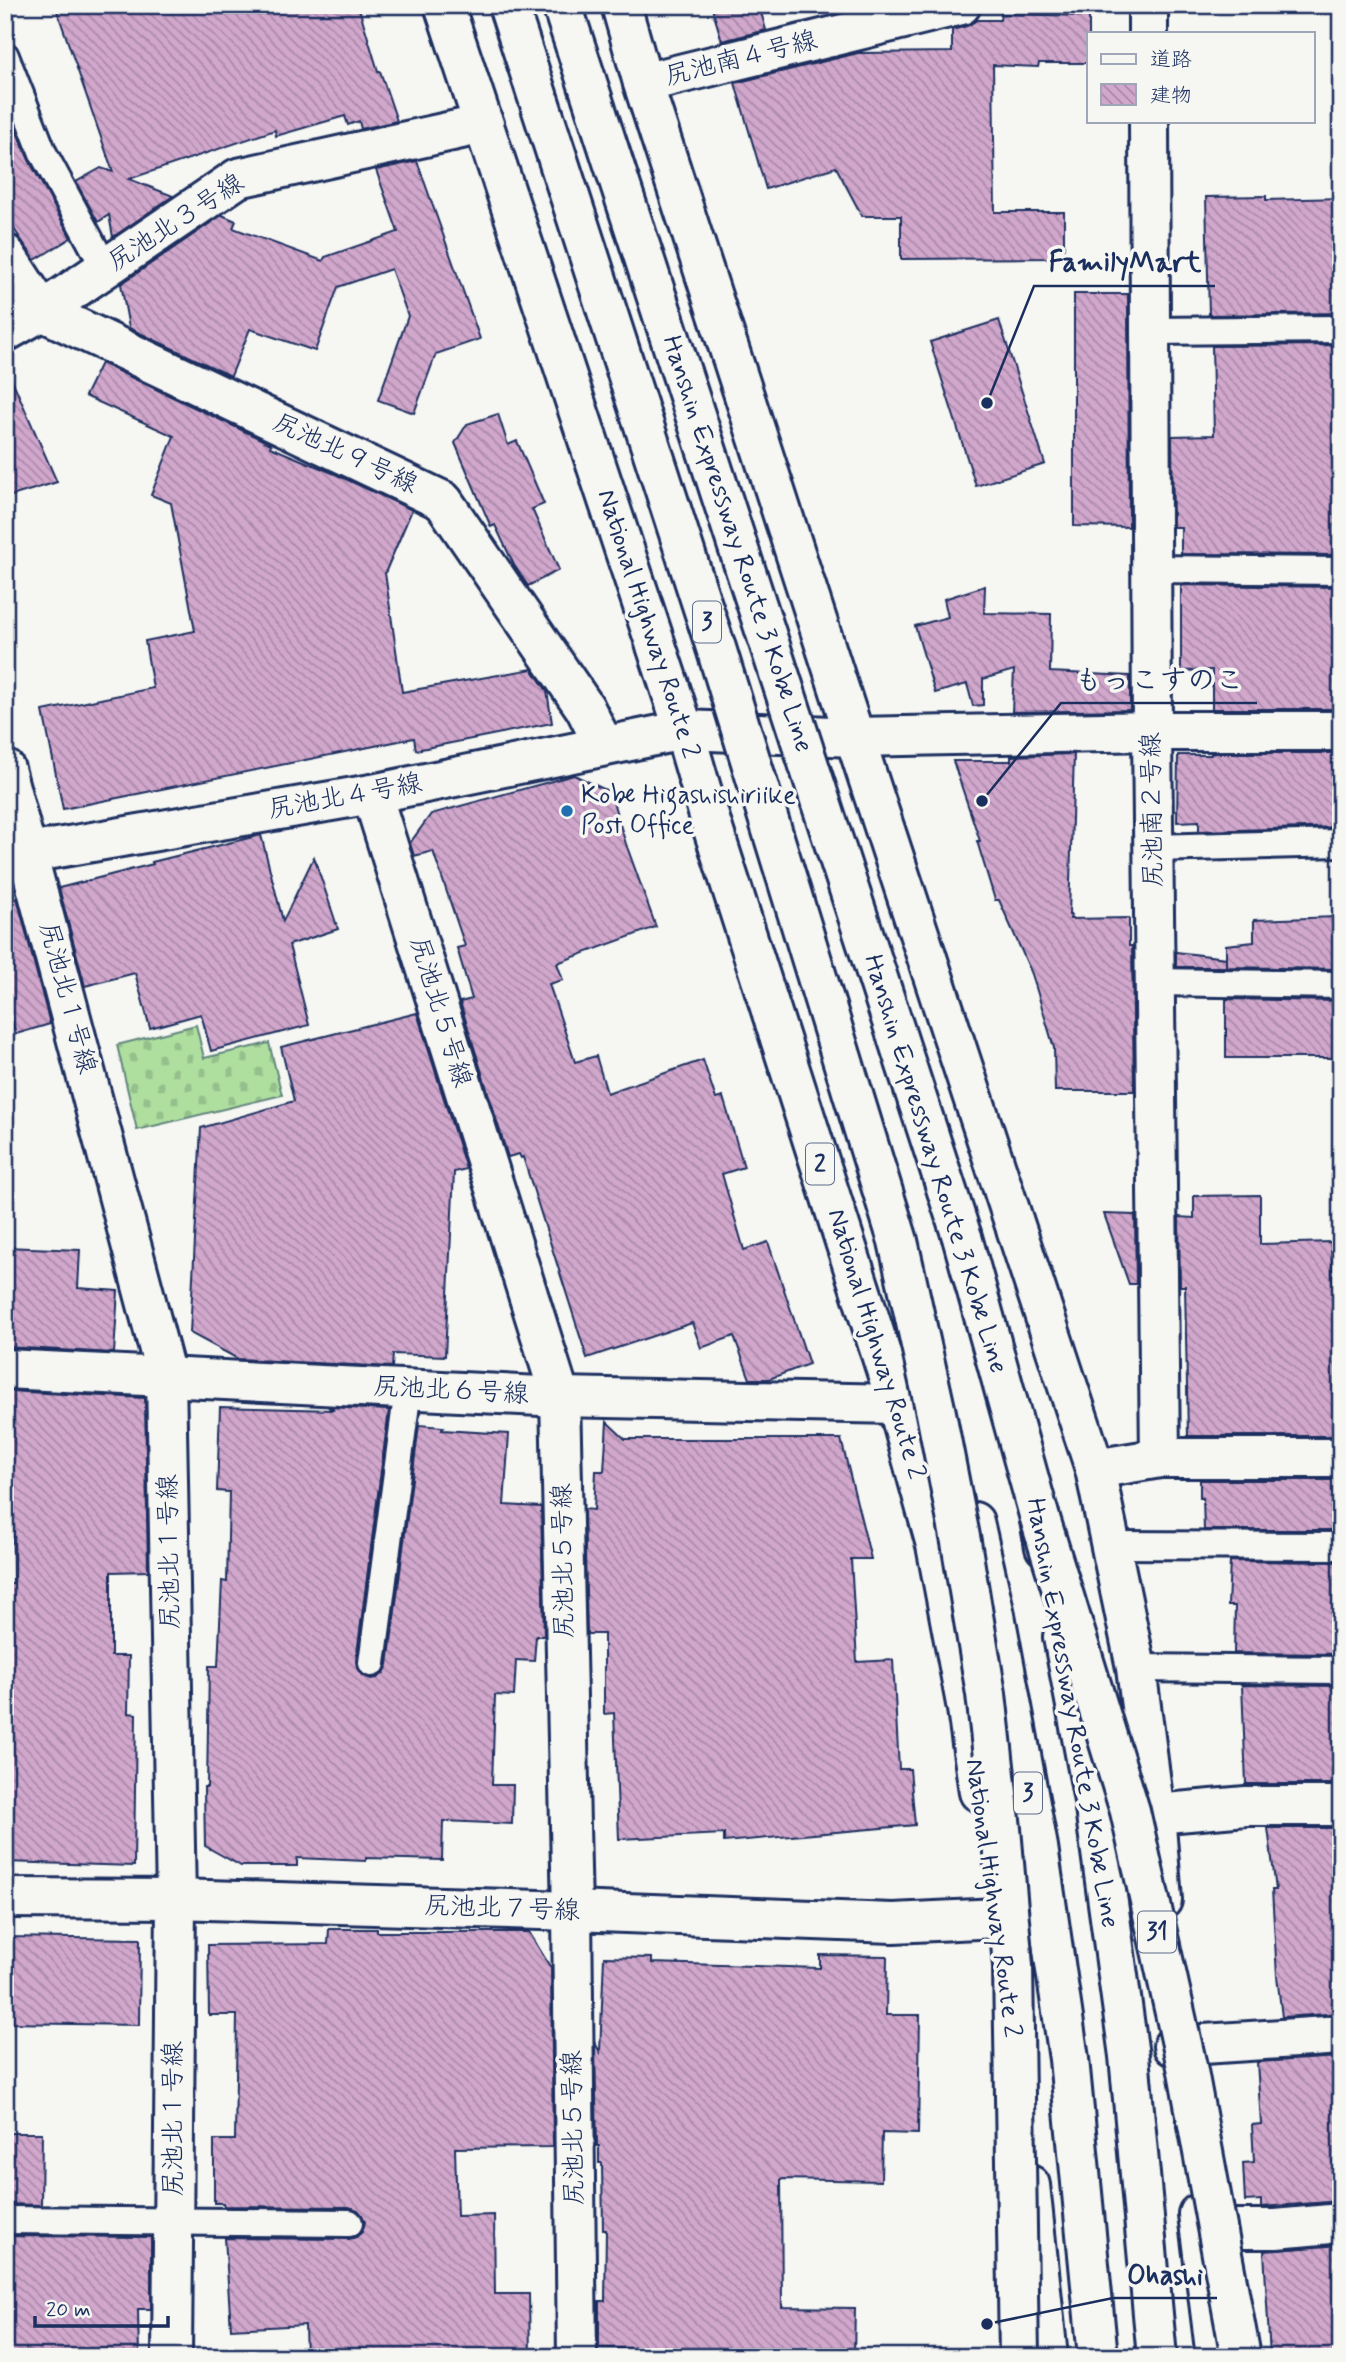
<svg xmlns="http://www.w3.org/2000/svg" width="1346" height="2362" font-family="Mynerve,'Klee One',sans-serif">
<style>
.cemetery{fill:url(#cemetery-stones);stroke:#64877e;stroke-width:2}
.building{fill:url(#building-back-hatch);stroke:#1b2f5e;stroke-width:2}
.lines{fill:none;stroke-linecap:round;stroke-linejoin:round}
.service-casing{stroke:#1b2f5e;stroke-width:32}
.minor-casing{stroke:#1b2f5e;stroke-width:44}
.tertiary-casing{stroke:#1b2f5e;stroke-width:44}
.trunk-casing{stroke:#1b2f5e;stroke-width:44}
.motorway-casing{stroke:#1b2f5e;stroke-width:44}
.service{stroke:#f6f6f2;stroke-width:26}
.minor{stroke:#f6f6f2;stroke-width:38}
.tertiary{stroke:#f6f6f2;stroke-width:38}
.trunk{stroke:#f6f6f2;stroke-width:38}
.motorway{stroke:#f6f6f2;stroke-width:38}
.motorway-bridge-casing{stroke:#1b2f5e;stroke-width:44;stroke-linecap:butt}
.motorway-bridge{stroke:#f6f6f2;stroke-width:38}
.poi-dot{fill:#1f6fb2;stroke:#f6f6f2;stroke-width:2.5}
.labels{text-anchor:middle;dominant-baseline:central;stroke-width:7;stroke-linejoin:round;paint-order:stroke}
.shield{fill:#f6f6f2;stroke:#5d6b8a;stroke-width:2}
.shield-label{font-size:24px;font-weight:bold;fill:#1b2f5e}
.street-label{font-size:26px;fill:#1b2f5e;stroke:#f6f6f2}
.poi-label{font-size:26px;fill:#1b2f5e;stroke:#f6f6f2;text-anchor:start}
.leader{fill:none;stroke:#1b2f5e;stroke-width:2.5}
.callout-dot{fill:#1b2f5e;stroke:#f6f6f2;stroke-width:2.5}
.callout-label{font-size:28px;text-anchor:middle;font-weight:bold;fill:#1b2f5e;stroke:#f6f6f2;stroke-width:7;stroke-linejoin:round;paint-order:stroke}
</style>
<defs>
<pattern id="cemetery-stones" width="16" height="16" patternUnits="userSpaceOnUse" patternTransform="scale(1.75)"><rect width="16" height="16" fill="#aedf9f"/><path d="M2 7V4a2 2 0 0 1 4 0v3zM10 15v-3a2 2 0 0 1 4 0v3z" fill="#95c08b"/></pattern>
<pattern id="building-back-hatch" width="6" height="6" patternUnits="userSpaceOnUse" patternTransform="scale(1.75)"><rect width="6" height="6" fill="#d1a7cc"/><path d="M-1 5l2 2M0 0l6 6M5-1l2 2" fill="none" stroke="#a988a9"/></pattern>
</defs>
<rect width="100%" height="100%" fill="#f6f6f2"/>
<filter id="ink" filterUnits="userSpaceOnUse"><feTurbulence type="fractalNoise" baseFrequency=".0143" numOctaves="2"/><feDisplacementMap in="SourceGraphic" scale="14" xChannelSelector="R" yChannelSelector="G"/><feConvolveMatrix kernelMatrix="1 2 1 2 8 2 1 2 1" color-interpolation-filters="sRGB"/></filter>
<g filter="url(#ink)">
<path class="cemetery" d="M196,1025l8,33 65,-15 13,52 -145,35 -20,-85z"/>
<g class="building">
<path d="M55,5h303l20,66h2l17,50 -36,8 -2,-8 -11,4 -3,-9 -69,20 -1,-6 -146,49 44,17 -60,41 -4,-22 -11,7 -22,-40 25,-14 12,4z"/>
<path d="M711,5h48l7,25 -44,11z"/>
<path d="M1001,14l88,2v47h-50l-1,4 -45,-2 2,147h69v46l-163,1v-43h-39l-26,-49 -70,22 -31,-106 123,-30 94,-1v-22l15,-4 10,-6h23z"/>
<path d="M5,105l24,55 42,78 -36,22 -30,-44z"/>
<path d="M417,161l63,178 -44,15 -22,59 -36,-13 30,-84 -17,-47 -53,18 -23,64 -65,-22 -19,47 -102,-48 -8,-44 101,-69 14,6 -3,7 90,33 2,-4 73,-25 -22,-62z"/>
<path d="M1266,196v4l75,-2v115l-132,2 -3,-118z"/>
<path d="M1074,294h54l1,233 -55,-1z"/>
<path d="M999,320l46,144 -69,22 -46,-144z"/>
<path d="M1341,345v210l-160,-1v-27h-8l-1,-91 42,-1 -2,-89z"/>
<path d="M101,363l170,81 -1,3 65,27 77,36 -27,63 17,119 130,-23 15,22 5,32 -136,27 -2,-12 -351,71 -20,-98 110,-23 -8,-47 50,-10 -24,-128 -20,-8 23,-59 -89,-40z"/>
<path d="M5,364l52,118 -52,16z"/>
<path d="M498,414l10,31 9,-4 27,63 -12,5 27,61 -31,16 -14,-21 -19,-40 -4,2 -36,-84 12,-19z"/>
<path d="M1181,585l160,2v122h-129v-39l-31,1z"/>
<path d="M985,586l-1,27 67,1 -1,58 80,4v34l-118,2 2,-42 -31,9v26l-10,1 -6,-22 -32,9 -20,-67 33,-9 -4,-18z"/>
<path d="M1211,753h130v74l-142,4v-10l-22,1 1,-67h33z"/>
<path d="M1074,754l-5,161h2l-1,4 59,-1v28h3l2,145h-79l-1,-43 -22,-74 -33,-74h-4l-18,-59h3l-27,-80h58v-5z"/>
<path d="M574,775l36,17 16,52 30,83 -99,36 6,17 -14,4 26,78 21,-6 11,37 96,-33 13,39 7,-2 21,70 -22,7 22,76 24,-8 41,122 -40,15h-19l-16,-43 -33,12 -9,-25 -105,35 -64,-201 -2,1 -2,-4 -11,3 -48,-155 12,-3 -15,-51 8,-2 -32,-95 -19,5 -4,-13 21,-29z"/>
<path d="M261,835l22,86 31,-64 24,72 -49,16 20,80 -98,26 -10,-37 -51,14 -15,-55 -50,13 -26,-98 94,-24 -1,-2z"/>
<path d="M17,898l33,126 -34,10 -11,-37v-96z"/>
<path d="M1335,917v4l6,-1v49l-115,-2v-22l28,-3v-22z"/>
<path d="M1176,952l50,6v9h-50z"/>
<path d="M1226,999l115,2v57h-115z"/>
<path d="M417,1013l49,156 -12,3 -9,184 -52,-2 -1,13 -154,-8 -48,-26 11,-205 93,-27 -13,-54z"/>
<path d="M1260,1195v49l71,-2 6,134h4v60h-153l-3,-150h-5l-1,-69 15,1v-22z"/>
<path d="M1104,1214l31,1 1,69h-7z"/>
<path d="M5,1247l75,3 -2,38 40,3 -4,62 -109,-6z"/>
<path d="M5,1391l140,7 3,173 -37,1v84h18l-1,57 8,1 -2,152 -129,-4v-234h3l-1,-44h6l-1,-111h-7z"/>
<path d="M220,1407l114,3 -6,-3 61,3 -33,251 1,7 5,7 9,4 6,-1 7,-5 4,-8 31,-240 25,2 -2,3 67,4 -5,71 37,2 3,129h-8l-2,25 -18,-1 -2,36 -19,-1 -3,90h21l-1,39 -69,-3 -1,39 -76,-2v3l-69,-3v8h-56l-36,-20 -1,-59h3l2,-121h9l4,-85 5,1 2,-90 -12,-1z"/>
<path d="M607,1422l18,17h216l30,120h-20l6,103 36,-2 6,109h11l5,56 -191,17v-8l-105,5 -5,-126 -10,1v-80h-17l-3,-125 10,1 2,-39h8z"/>
<path d="M1200,1480h141v50h-137l-1,-32h-3z"/>
<path d="M1230,1561l111,1v92l-107,-1 1,-47h-7z"/>
<path d="M1242,1685l99,1v98h-95z"/>
<path d="M1268,1828h73v185l-59,4 -5,-41 -5,-86h4z"/>
<path d="M329,1929h48v3h152l22,36 2,179 -98,1 2,68 37,-1 1,79h34l1,63h-224l-1,-32 -74,4 -6,-91 124,1 7,-2 6,-5 3,-10 -3,-7 -4,-5 -9,-3 -125,-1 -1,-3h-9v-63h21l2,-125h-28l-1,-70 120,-1z"/>
<path d="M5,1937l135,2 -1,86 -134,-2z"/>
<path d="M820,1955l67,1 -1,59h34l-2,119 -36,-1 -1,48 -100,-2 1,128 73,1 -1,49h-162v-8l-93,-1v-47h6l1,-71h-3l-1,-67h-3v-17h-2l-2,-103 5,9 4,-95 48,1v5l168,5z"/>
<path d="M1341,2057v144l-80,6v-7l-16,1 -2,-38 11,-1 -2,-37 9,-1 -4,-62z"/>
<path d="M5,2133h37l-1,72 -36,-1z"/>
<path d="M5,2236l146,1v72h-13l1,48h-134z"/>
<path d="M1341,2245v112h-71l-6,-106z"/>
</g>
<g class="lines">
<defs>
<g id="service">
<path d="M5,56l38,97 62,115"/>
<path d="M1150,331l191,-2"/>
<path d="M1151,569l190,2"/>
<path d="M1153,848l188,-5"/>
<path d="M1155,982l186,3"/>
<path d="M1110,1545l231,1"/>
<path d="M372,1663l36,-274"/>
<path d="M1136,1668l205,2"/>
<path d="M5,2220l344,3"/>
</g>
<g id="minor">
<path d="M1148,5v28"/>
<path d="M643,83l318,-78"/>
<path d="M1149,121l3,610 8,727"/>
<path d="M5,254l37,57 401,190 142,207 19,38"/>
<path d="M5,332l37,-21 196,-133 246,-54"/>
<path d="M855,737l297,-6h189"/>
<path d="M5,769l161,607 10,523 -4,458"/>
<path d="M372,794l188,603 12,514 5,446"/>
<path d="M5,857l367,-63 312,-64"/>
<path d="M5,1369l555,28 337,7"/>
<path d="M1095,1469l65,-11h181"/>
<path d="M1155,1814l91,-8h95"/>
<path d="M5,1898l171,1 396,12 321,12 105,-5"/>
<path d="M1173,2046l168,-11"/>
<path d="M1200,2229h76l65,-6"/>
</g>
<path id="tertiary" d="M684,730l171,7"/>
<g id="trunk">
<path d="M444,5l240,725 28,96 185,578 39,141 31,164 12,83"/>
<path d="M621,5l22,78 226,698 226,688 41,199 19,146 7,86"/>
<path d="M1030,2185l18,172"/>
<path d="M1198,2214l18,143"/>
</g>
<g id="motorway">
<path d="M962,1237l77,278 6,32"/>
<path d="M974,1522l21,93 43,232 31,212 29,298"/>
<path d="M1063,1637l31,164 35,255 28,301"/>
</g>
</defs>
<use href="#service" class="service-casing"/>
<use href="#minor" class="minor-casing"/>
<use href="#tertiary" class="tertiary-casing"/>
<use href="#trunk" class="trunk-casing"/>
<use href="#motorway" class="motorway-casing"/>
<use href="#service" class="service"/>
<use href="#minor" class="minor"/>
<use href="#tertiary" class="tertiary"/>
<use href="#trunk" class="trunk"/>
<use href="#motorway" class="motorway"/>
<defs>
<g id="motorway-bridge">
<path d="M508,5l208,643 182,593 38,172 25,129 25,152 15,135 12,137 6,391"/>
<path d="M562,5l400,1232"/>
<path d="M1039,1515l91,296 58,260 53,286"/>
</g>
</defs>
<use href="#motorway-bridge" class="motorway-bridge-casing"/>
<use href="#motorway-bridge" class="motorway-bridge"/>
</g>
</g>
<circle class="poi-dot" cx="567" cy="811" r="7"/>
<g class="labels">
<g class="shield">
<rect x="693" y="601.5" width="28" height="41" rx="5"/>
<rect x="806" y="1143.5" width="28" height="41" rx="5"/>
<rect x="1014" y="1772.5" width="28" height="41" rx="5"/>
<rect x="1138" y="1911.5" width="38" height="41" rx="5"/>
</g>
<g class="shield-label">
<text x="707" y="622">3</text>
<text x="820" y="1164">2</text>
<text x="1028" y="1793">3</text>
<text x="1157" y="1932">31</text>
</g>
<g class="street-label">
<text transform="translate(741 59) rotate(-14)">尻池南４号線</text>
<text transform="translate(176 223) rotate(-33)">尻池北３号線</text>
<text transform="translate(345 454) rotate(25)">尻池北９号線</text>
<text transform="translate(737 544) rotate(72)">Hanshin Expressway Route 3 Kobe Line</text>
<text transform="translate(648 624) rotate(72)">National Highway Route 2</text>
<text transform="translate(345 797) rotate(-10)">尻池北４号線</text>
<text transform="translate(1153 810) rotate(-91)">尻池南２号線</text>
<text transform="translate(67 998) rotate(75)">尻池北１号線</text>
<text transform="translate(440 1012) rotate(73)">尻池北５号線</text>
<text transform="translate(935 1164) rotate(73)">Hanshin Expressway Route 3 Kobe Line</text>
<text transform="translate(876 1344) rotate(73)">National Highway Route 2</text>
<text transform="translate(451 1391) rotate(3)">尻池北６号線</text>
<text transform="translate(170 1552) rotate(-91)">尻池北１号線</text>
<text transform="translate(564 1561) rotate(-91)">尻池北５号線</text>
<text transform="translate(1072 1713) rotate(80)">Hanshin Expressway Route 3 Kobe Line</text>
<text transform="translate(993 1898) rotate(82)">National Highway Route 2</text>
<text transform="translate(502 1909) rotate(2)">尻池北７号線</text>
<text transform="translate(174 2119) rotate(-90)">尻池北１号線</text>
<text transform="translate(574 2128) rotate(-91)">尻池北５号線</text>
</g>
<g class="poi-label">
<text x="581" y="796">Kobe Higashishiriike<tspan x="581" dy="30">Post Office</tspan></text>
</g>
</g>
<path class="leader" d="M987 403L1034 286H1215M982 801L1061 703H1257M987 2324L1113 2298H1217"/>
<g class="callout-dot">
<circle cx="987" cy="403" r="7"/>
<circle cx="982" cy="801" r="7"/>
<circle cx="987" cy="2324" r="7"/>
</g>
<g class="callout-label">
<text x="1125" y="271">FamilyMart</text>
<text x="1159" y="689">もっこすのこ</text>
<text x="1165" y="2284">Ohashi</text>
</g>
<rect width="1346" height="2362" fill="none" stroke="#f6f6f2" stroke-width="28"/>
<rect x="14" y="14" width="1318" height="2334" fill="none" stroke="#1b2f5e" stroke-width="2.5" filter="url(#ink)"/>
<rect x="1087" y="32" width="228" height="91" fill="#f6f6f2" stroke="#9ea6b7" stroke-width="2"/>
<rect x="1101" y="54" width="35" height="10" fill="#f6f6f2" stroke="#9ea6b7" stroke-width="2"/>
<text x="1150" y="66" font-size="21" fill="#1b2f5e">道路</text>
<rect x="1101" y="84" width="35" height="21" fill="url(#building-back-hatch)" stroke="#9ea6b7" stroke-width="2"/>
<text x="1150" y="102" font-size="21" fill="#1b2f5e">建物</text>
<path d="M35 2316v10h133v-10" fill="none" stroke="#1b2f5e" stroke-width="3.5"/>
<text x="46" y="2316" font-size="21" fill="#1b2f5e" stroke="#f6f6f2" stroke-width="5" paint-order="stroke">20 m</text>
</svg>
